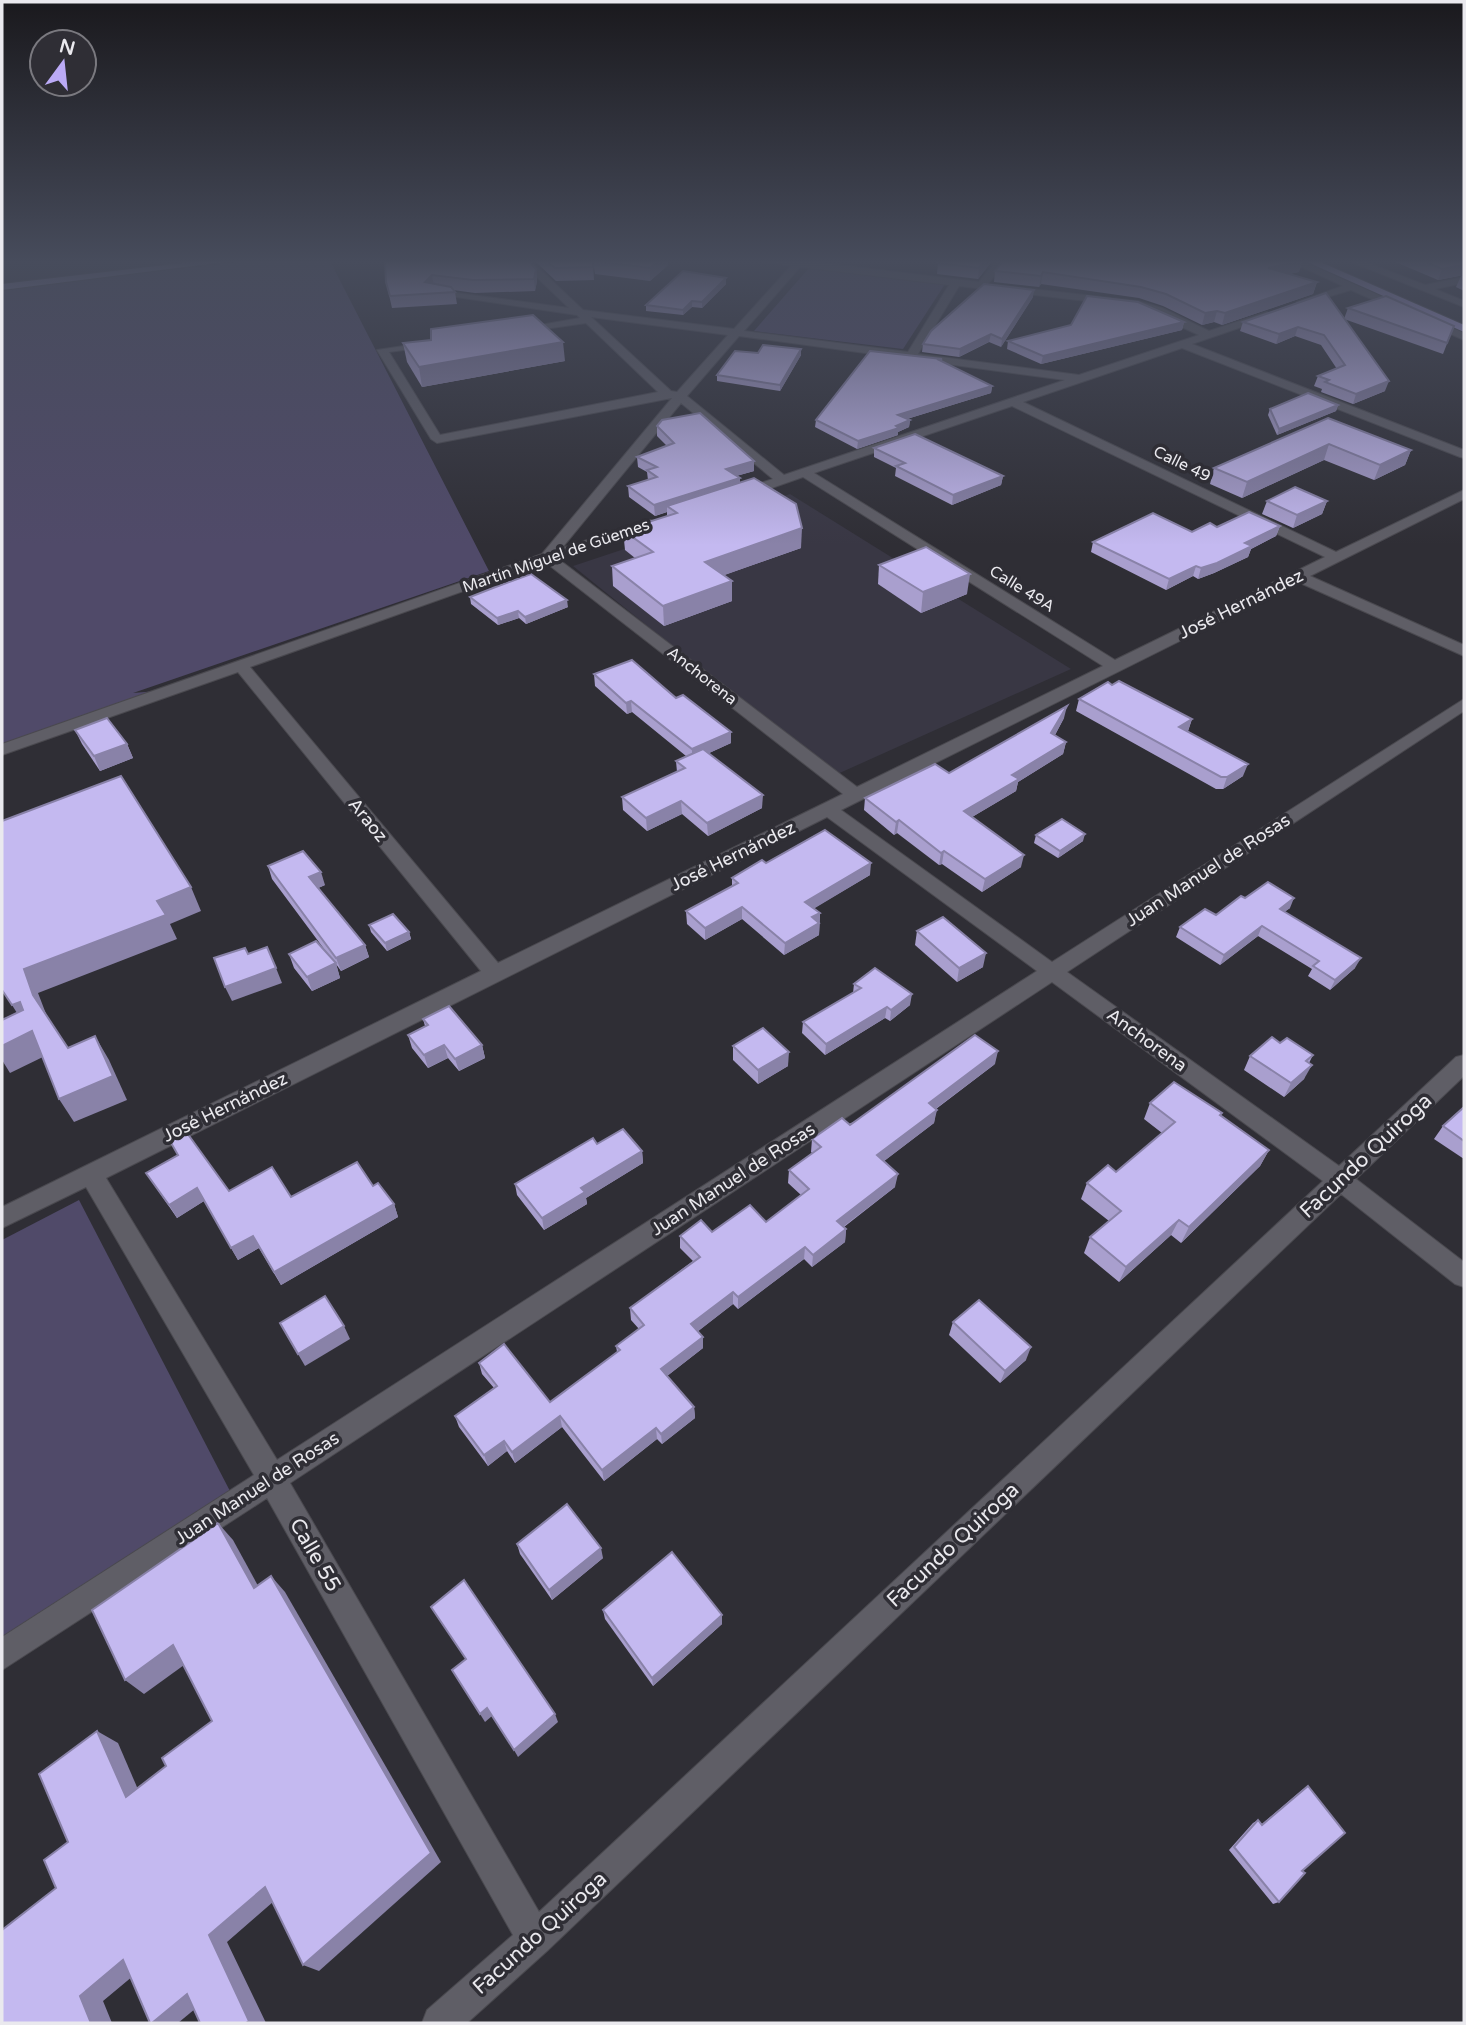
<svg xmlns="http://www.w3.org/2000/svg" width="1466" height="2025" font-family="'Varela Round',sans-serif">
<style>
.built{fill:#393744}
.green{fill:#504a69}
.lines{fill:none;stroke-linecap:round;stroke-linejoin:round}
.minor-casing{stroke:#4a494f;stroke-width:2}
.major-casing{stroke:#4a494f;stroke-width:2}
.highway-casing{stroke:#4a494f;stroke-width:2}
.minor{fill:#5f5e66;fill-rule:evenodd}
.major{fill:#948cb8;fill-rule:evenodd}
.highway{fill:#b8aaee;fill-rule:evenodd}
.wall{fill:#a99fce}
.shaded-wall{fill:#8982a8}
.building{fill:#c4b9f0;stroke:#8982a8;stroke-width:2}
.labels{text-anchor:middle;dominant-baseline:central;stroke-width:7;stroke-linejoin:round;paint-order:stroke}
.far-street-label{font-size:16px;fill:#eae9ee;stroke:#2f2e35}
.street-label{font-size:18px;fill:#eae9ee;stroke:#2f2e35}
.near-street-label{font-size:21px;fill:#eae9ee;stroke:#2f2e35}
</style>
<rect width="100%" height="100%" fill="#2f2e35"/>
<g class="built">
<path d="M2,261h220l-220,24z"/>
<path d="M790,494l281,175 -238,107 -260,-210z"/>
</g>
<g class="green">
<path d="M247,261h83l159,310 -356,122 24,-2 -155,53v-455z"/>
<path d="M809,268l136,16 -42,65 -149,-18z"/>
<path d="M79,1200l152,293 -229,147v-400z"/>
</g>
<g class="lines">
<defs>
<g id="minor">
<path d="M520,261h11l52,49 151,19 57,-63 -26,-5h41l173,21 17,-21h10l-18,23 150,17 24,7 47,23 58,-19 5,3 -1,2 -79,27 272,106v8l-4,-1 -278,-109 -159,54 313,150 128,-62v9l-154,77 154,69v11l-166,-74 -457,228 211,152 412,-263v12l-397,261 272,194 117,-109 8,-2v21l-108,103 108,83v25l-9,-3 -114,-90 -794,757 -80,72h-45l5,-13 86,-75 -246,-437 -265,172v-33l252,-162 -168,-288 -84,41v-21l479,-236 -243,-299 -236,83v-11l540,-190 130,-156 -235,45 -6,-4 -54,-89 60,-9v4l-4,1 -44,6 51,83 218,-43 -72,-69 -69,10 -5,-3 68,-12 -3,-3 -148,-22 5,-3 135,18zM800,267l149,18 -41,67 -164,-21zM959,286l178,21 62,28 -120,40 -161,-21zM591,317l137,18 -51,57 -6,-1zM739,336l326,44 -281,95 -97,-79zM681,403l92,76 -37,12v6h10l57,-20 300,189 -246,121 -300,-229 99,-31 2,-3 -7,-4 -89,28zM1012,406l313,151 -210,103 -301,-187zM545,562l298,232 -345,169 -248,-296zM827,817l210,154 -760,489 -171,-282zM1052,982l271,199 -784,731 -249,-429z"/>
<path d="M1289,261h13l162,72v7l-113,-50 -54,16v-4l46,-16z"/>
<path d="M1349,261h14l62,24 39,-8v6l-29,6 29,12v6z"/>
</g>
<path id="major" d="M200,261h32l-230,29v-6z"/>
<path id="highway" d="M1305,261h13l146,64v7z"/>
</defs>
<use href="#minor" class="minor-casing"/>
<use href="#major" class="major-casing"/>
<use href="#highway" class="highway-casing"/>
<use href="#minor" class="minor"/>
<use href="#major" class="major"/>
<use href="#highway" class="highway"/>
</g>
<g class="wall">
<path d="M385,261l151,8 1,12 -2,10 -60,2 -22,-3 2,2 2,12 -65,4 -6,-26z"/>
<path d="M535,261h133v4l-18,16 -55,-7 -2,-13 1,19 -38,1z"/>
<path d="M992,261l-14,18 -41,-5 1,-11z"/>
<path d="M1393,261h71v30l-8,-4 5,-11 3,-1 -26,5z"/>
<path d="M995,271l304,1 -10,2 28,8 -4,12 -91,31 -8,-3 -12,3 -39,-19 -24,-8 -98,-14 -2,3 -45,-5z"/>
<path d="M726,278v6l-24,24 -10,-1 -9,8 -37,-4v-6z"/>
<path d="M1326,293l59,98 -32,13 -32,-12 1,-3 -8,-3 4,-10 19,-7 -16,-24 -26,-9 -19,8 -36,-13 3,-9z"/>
<path d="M1033,297l-32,50 -12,-5 -30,15 -37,-5 1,-8z"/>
<path d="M1348,308l106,18 -11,28 -99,-35z"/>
<path d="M1184,322l-2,8 -141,34 -34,-15 1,-8z"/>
<path d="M431,340l134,21 -143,26 -15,-25 -4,-19z"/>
<path d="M801,349v6l-21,36 -63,-10v-6l41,-22z"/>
<path d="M942,359l-1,3 51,24 -1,7 -84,26 3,1 -1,7 -11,5v3l-41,14 -42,-22 1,-7z"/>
<path d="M1338,405l-2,6 -59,24 -9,-20 2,-6z"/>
<path d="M1328,418l83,32 -6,15 -31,15 -50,-20 -82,38 -32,-14 4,-16z"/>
<path d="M657,426l97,45 -18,5 4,6 61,66 -77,27 8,6v20l-68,25 -51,-40 -1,-20 23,-8 -10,-8 -2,-20 44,-14v-4l-12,4 -26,-19 -1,-11 20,-6 -1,-8 -9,-5 -1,-10 30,-11 -10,-10z"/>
<path d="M874,448l129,28 -2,9 -49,20 -57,-29 1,-8 -22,-11z"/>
<path d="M1267,501h60l-5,13 -29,14 -31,-14z"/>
<path d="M1280,526l-4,10 -25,13 -3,8 -34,16 -16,6 -5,-3 -27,14 -75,-38 2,-10 99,-10 25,-5z"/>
<path d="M879,565l88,29 -46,19 -43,-29z"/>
<path d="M470,597l98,10 -42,17 -7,-6 -21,7 -27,-21z"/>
<path d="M594,674l137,69 -22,10 53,55 -54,28 -26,-22 -35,17 -24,-21 -1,-13 55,-25 -1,-11 10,-5 -54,-44 -5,2 -32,-28z"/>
<path d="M1079,699l113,20 -4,12 55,45 -20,13h-7l-140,-78z"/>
<path d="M1064,718l-9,17 11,7 -3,12 -45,28 -2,9 -44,26 49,50 -39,25 -40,-28 -3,1 -42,-32 -3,2 -30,-25 1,-12 84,-25z"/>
<path d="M75,730l52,14 6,14 -33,13 -18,-27z"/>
<path d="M1036,835l47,6 -25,17 -24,-15z"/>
<path d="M766,863l104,12 -56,33 6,5 -1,22 -35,20 -42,-36 -37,21 -18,-16 -1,-13 46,-25v-8z"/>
<path d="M268,866l57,19 -7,3 47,57 4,12 -28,14 -5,-7 4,14 -28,13 -18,-23 -5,-14 44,7 -61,-82z"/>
<path d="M1245,898l45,10 -6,4 71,56 -25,22 -22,-14 4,-7 -54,-33 -38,29 -44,-28 4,-10 36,-12z"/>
<path d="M369,925l40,7 2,7 -24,12 -16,-19z"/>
<path d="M917,931l66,36 -26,15 -42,-37z"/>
<path d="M854,984l56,21 -20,16 -5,-3 -60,37 -23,-22 1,-11 50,-29z"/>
<path d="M423,1019l59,26 3,13 -26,13 -11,-13 -20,10 -16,-20 -4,-13 17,-9z"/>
<path d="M1280,1043l33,12 -4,8 -5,16 -20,18 -40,-27 6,-14z"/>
<path d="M733,1046l55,20 -30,18 -25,-24z"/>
<path d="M995,1064l-59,45 -2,14 -50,38 11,26 -51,40 2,2 -1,13 -33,25 -8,-8 -66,50 -5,-5 -35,27 5,6v11l-36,28 27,31 1,11 -33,26 -5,-5 -53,42 -42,-54 -47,36 -8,-12 -19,15 -29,-39 -4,-11 39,-28 -12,-14 -3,-11 71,39 67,-50 -1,-6 23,-17 -8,-9 -1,-12 63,-47 -13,-13v-12l32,-4 54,-10 35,-27 -13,-12 1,-13 23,-17 -1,-1 1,-13z"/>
<path d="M1150,1103l71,13 48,34 -9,16 -79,77 -10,-8 -52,47 -35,-29 6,-16 19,-16 -28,-22 6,-16 29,-11 46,-39 -18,-14z"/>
<path d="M1464,1107v52l-30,-20 9,-13z"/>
<path d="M597,1144l45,7 1,12 -57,35 1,6 -43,26 -27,-35 -2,-11z"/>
<path d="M146,1173l83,18 62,6 82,-11 21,18 4,13 -117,68 -22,-37 -21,12 -34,-59 -27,17z"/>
<path d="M953,1322l73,38 -26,23 -51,-48z"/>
<path d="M517,1544l86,14 -51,42 -32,-46z"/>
<path d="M603,1610l119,14 -69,62 -48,-67z"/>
<path d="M1308,1786l-6,85 -23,31 -6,2 -44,-54 24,-27 5,-3 4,4 40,-34z"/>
</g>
<g class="shaded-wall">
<path d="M658,261h10v4l-18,16v-13z"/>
<path d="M985,261h7l-14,18 1,-11z"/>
<path d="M1303,261l-4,11 -34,7 3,-11z"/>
<path d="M1464,265v10l-26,5 4,-11z"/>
<path d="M536,269l1,12 -2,10 -1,-12z"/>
<path d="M1043,272l-2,12 -2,3 2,-11z"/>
<path d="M432,275l2,12 -7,7 -2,-12z"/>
<path d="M726,278v6l-24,24v-6z"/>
<path d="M1317,282l-4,12 -91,31 3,-12z"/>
<path d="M1034,290l-1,7 -32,50 1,-8z"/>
<path d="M692,301v6l-9,8v-5z"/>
<path d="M1217,311l-3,11 -12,3 3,-12z"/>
<path d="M1184,322l-2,8 -141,34 2,-8z"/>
<path d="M1298,327l-3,9 -19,8 3,-10z"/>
<path d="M991,334l-2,8 -30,15 1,-8z"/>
<path d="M563,342l2,19 -143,26 -3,-20z"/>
<path d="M801,349v6l-21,36v-6z"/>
<path d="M1389,381l-4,10 -32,13 3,-10z"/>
<path d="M992,386l-1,7 -94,29 1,-7z"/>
<path d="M1338,405l-2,6 -59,24 2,-6z"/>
<path d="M910,420l-1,7 -11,5v3l-41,14 1,-8z"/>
<path d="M1329,444l-5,16 -82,38 5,-16z"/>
<path d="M1411,450l-6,15 -31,15 6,-15z"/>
<path d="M754,461v10l-28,8v-10z"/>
<path d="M1003,476l-2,9 -49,20 1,-10z"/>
<path d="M740,478v10l-73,18v6l-12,4 -1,-11z"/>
<path d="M1327,501l-5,13 -29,14 4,-13z"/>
<path d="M1280,526l-4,10 -25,13 -3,8 -34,16 -16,6 3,-11 44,-25z"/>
<path d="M802,528l-1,20 -96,34v-20z"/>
<path d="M1196,566l-3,10 -27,14 3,-11z"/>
<path d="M970,574l-3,20 -46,19 2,-21z"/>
<path d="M732,581v20l-68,25 -1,-20z"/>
<path d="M567,600l1,7 -42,17 -1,-7z"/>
<path d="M518,611l1,7 -21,7 -1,-7z"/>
<path d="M631,701l1,11 -5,2 -1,-11z"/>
<path d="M1067,706l-3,12 -15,28 2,-13z"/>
<path d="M1192,719l-4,12 -9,-4z"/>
<path d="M731,732v11l-39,18v-12z"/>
<path d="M1066,742l-3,12 -45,28 -2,9 -54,32 2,-12 48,-36z"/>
<path d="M127,744l6,14 -33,13 -6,-15z"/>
<path d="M1248,764l-5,12 -20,13 4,-12z"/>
<path d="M763,795l-1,13 -54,28 -1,-13z"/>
<path d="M681,801l1,13 -35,17 -1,-13z"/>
<path d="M899,820l-2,13 -3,2 2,-13z"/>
<path d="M1085,834l-2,7 -25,17 2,-7z"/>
<path d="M944,851l-2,13 -3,1 2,-12z"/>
<path d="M1024,855l-3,12 -39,25 3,-13z"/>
<path d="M871,863l-1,12 -65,39v-12z"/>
<path d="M321,872l4,13 -11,5 -5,-13z"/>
<path d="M191,887l10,24 -31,13 7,15 -139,54 10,26 -15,-24 -9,-26 133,-68z"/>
<path d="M1294,898l-4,10 -15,11 5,-10z"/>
<path d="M742,907v12l-37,21v-12z"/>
<path d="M820,913l-1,22 -35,20 1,-12 27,-26z"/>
<path d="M1262,926l-4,10 -38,29 4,-10z"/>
<path d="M409,932l2,7 -24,12 -2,-8z"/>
<path d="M365,945l4,12 -28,14 -5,-13z"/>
<path d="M986,953l-3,14 -26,15 2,-14z"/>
<path d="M1361,958l-6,10 -25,22 5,-10z"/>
<path d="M336,963l4,15 -28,13 -5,-14z"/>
<path d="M276,968l6,15 -50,18 -7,-14z"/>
<path d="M912,994l-2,11 -20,16 1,-11z"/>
<path d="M20,1002l15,23 -8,4 -15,-24z"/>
<path d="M887,1007l-2,11 -60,37 1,-11z"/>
<path d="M32,1031l15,24 -37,18 -8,-13v-14z"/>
<path d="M95,1036l14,24 18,40 -53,22 -15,-23z"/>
<path d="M444,1045l4,13 -20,10 -4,-13z"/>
<path d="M482,1045l3,13 -26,13 -4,-12z"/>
<path d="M998,1051l-3,13 -69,52 3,-13z"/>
<path d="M789,1052l-1,14 -30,18v-14z"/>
<path d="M1312,1065l-8,14 -20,18 7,-14z"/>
<path d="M937,1110l-3,13 -59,45 2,-13z"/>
<path d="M1269,1150l-9,16 -79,77 8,-16z"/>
<path d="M642,1151l1,12 -57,35 1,6 -43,26 -2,-12 39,-30z"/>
<path d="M898,1174l-3,13 -60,46 2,-12z"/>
<path d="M197,1188l7,13 -27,17 -8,-13z"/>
<path d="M394,1204l4,13 -117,68 -7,-13z"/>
<path d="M1179,1220l-8,15 -52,47 7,-15z"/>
<path d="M846,1229l-1,13 -33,25 1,-12z"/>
<path d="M253,1236l6,12 -21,12 -7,-12z"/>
<path d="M805,1247l-1,12 -66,50v-12z"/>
<path d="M733,1292v12l-41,32 -1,-12z"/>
<path d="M344,1326l6,13 -45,27 -7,-12z"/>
<path d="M703,1337v11l-41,32 -1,-11z"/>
<path d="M1031,1347l-5,13 -26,23 5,-12z"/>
<path d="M694,1407l1,11 -33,26 -1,-10z"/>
<path d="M560,1416l2,11 -47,36 -3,-11z"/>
<path d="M656,1428l1,11 -53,42 -2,-11z"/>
<path d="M504,1441l3,10 -19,15 -4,-11z"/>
<path d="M218,1523l15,17 35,64 -14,-16z"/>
<path d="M601,1548l2,10 -51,42 -3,-10z"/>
<path d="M271,1576l14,16 156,270 -122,109 -16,-6z"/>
<path d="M722,1615v9l-69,62 -1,-8z"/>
<path d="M173,1645l18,15 -47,34 -19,-14z"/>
<path d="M487,1708l5,8 -7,6 -5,-8z"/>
<path d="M555,1714l3,8 -40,35 -4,-7z"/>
<path d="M97,1731l21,12 28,65 -20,-11z"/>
<path d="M265,1887l16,8 -54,47 39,81h-20l-37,-88z"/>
<path d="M123,1960l22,6 -42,35 9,22h-21l-11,-27z"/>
<path d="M187,1994l20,5 -29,24h-26z"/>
</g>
<g class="building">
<path d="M385,261h144l7,8 -2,10 -61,1 -41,-5 -7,7 26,5 4,5 -65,4 -4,-14z"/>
<path d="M547,261h46v6l-38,1z"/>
<path d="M594,261h64l-8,7z"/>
<path d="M940,261h45l-6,7 -41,-5z"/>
<path d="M1003,261h300l-35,7 49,14 -92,31 -8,-2 -12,2 -39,-19 -25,-7 -98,-15 -2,4 -46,-5z"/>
<path d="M1424,261h40v4l-22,4z"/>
<path d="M683,271l43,7 -24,24 -10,-1 -9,9 -37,-5z"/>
<path d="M984,284l50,6 -32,49 -11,-5 -31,15 -37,-5 8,-13z"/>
<path d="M1326,293l63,88 -33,13 -31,-12 4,-2 -11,-4 27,-11 -21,-30 -26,-8 -19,7 -36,-12z"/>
<path d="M1087,296l51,6 46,20 -141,34 -35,-15 63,-16z"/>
<path d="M1386,296l68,30 -7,17 -99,-35z"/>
<path d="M533,315l30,27 -144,25 -16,-24 28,-3v-11z"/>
<path d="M763,345l38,4 -21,36 -63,-10 18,-24 23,2z"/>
<path d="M870,351l72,8 -3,1 53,26 -94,29 12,5 -14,6 3,2 -41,13 -42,-21z"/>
<path d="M1308,393l30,12 -59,24 -9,-20z"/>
<path d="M700,413l54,48 -28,8 14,9 -86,27 -26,-19 29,-9 -10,-7 10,-3 -20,-10 37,-14 -17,-17 5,-6z"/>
<path d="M1328,418l83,32 -31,15 -51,-21 -82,38 -33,-14z"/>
<path d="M915,434l88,42 -50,19 -57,-29 9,-3 -31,-15z"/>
<path d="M754,478l42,26 6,24 -97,34 27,19 -69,25 -51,-40 41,-14 -30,-22 54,-17 -10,-7z"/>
<path d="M1295,487l32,14 -30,14 -30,-14z"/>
<path d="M1249,512l31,14 -35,17 7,3 -35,17 -16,5 -5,-2 -27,13 -76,-37 60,-29 39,19 18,-9 7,4z"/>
<path d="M926,547l44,27 -47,18 -44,-27z"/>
<path d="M531,574l36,26 -42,17 -7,-6 -21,7 -27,-21 23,-9z"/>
<path d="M632,660l44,38 7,-3 48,37 -39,17 -61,-48 -5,2 -32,-29z"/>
<path d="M1119,681l73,38 -13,8 69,37 -21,13h-6l-142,-78 29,-17 4,3z"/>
<path d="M1067,706l-16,27 15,9 -54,33 7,4 -55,32 60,44 -39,24 -41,-28 -3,2 -42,-33 -3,2 -31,-24 70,-34 14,9z"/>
<path d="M107,718l20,26 -33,12 -19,-26z"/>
<path d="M703,749l60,46 -56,28 -26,-22 -35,17 -24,-21 63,-29 -9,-7z"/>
<path d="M121,776l70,111 -34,14 9,14 -142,54 9,26 35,53 27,-12 18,40 -54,23 -27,-68 -30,15v-26l21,-10 -3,-8 -8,3 -10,-15v-169z"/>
<path d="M1062,819l23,15 -25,17 -24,-16z"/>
<path d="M825,830l46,33 -66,39 15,11 -8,4 7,6 -34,20 -43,-36 -37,21 -19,-17 52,-28 -6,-5 30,-18 4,3z"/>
<path d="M303,851l18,21 -12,5 56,68 -29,13 -68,-92z"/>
<path d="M1268,882l26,16 -14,11 81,49 -26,22 -22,-14 6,-5 -57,-35 -38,29 -44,-28 25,-18 11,6 25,-19 4,2z"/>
<path d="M393,914l16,18 -24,11 -16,-18z"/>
<path d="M943,917l43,36 -27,15 -42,-37z"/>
<path d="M316,941l20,22 -29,14 -18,-23z"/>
<path d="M267,947l9,21 -51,19 -11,-29 31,-10 3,6z"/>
<path d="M875,968l37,26 -21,16 -4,-3 -61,37 -23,-22 58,-34 -7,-4z"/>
<path d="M449,1006l33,39 -27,14 -11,-14 -20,10 -16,-20 20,-10 -5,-6z"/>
<path d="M763,1028l26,24 -31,18 -25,-24z"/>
<path d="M975,1035l23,16 -69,52 8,7 -60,45 21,19 -61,47 9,8 -33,26 -8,-8 -67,50 -5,-5 -42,32 12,13 -42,32 33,38 -33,27 -5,-6 -54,42 -42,-54 -48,36 -8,-11 -20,14 -29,-39 42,-30 -18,-23 25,-19 46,58 70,-52 -4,-4 28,-21 -14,-17 70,-51 -20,-21 21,-16 11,12 38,-27 16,17 43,-33 -20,-19 32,-23 -9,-8 30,-21 8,7z"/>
<path d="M1272,1037l8,6 7,-5 26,17 -7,6 6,4 -21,18 -41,-27z"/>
<path d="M1174,1082l48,31 -2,2 49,35 -80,77 -10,-7 -53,47 -36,-30 31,-26 -34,-28 21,-18 8,7 59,-50 -25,-19z"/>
<path d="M1464,1107v34l-21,-15z"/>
<path d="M182,1126l47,65 43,-24 19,30 66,-35 16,24 5,-3 16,21 -120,68 -21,-36 -22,12 -34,-60 -28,17 -23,-32 32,-18 -12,-21z"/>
<path d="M623,1129l19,22 -61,37 4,4 -43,26 -27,-34 78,-46 4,6z"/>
<path d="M325,1296l19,30 -46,28 -18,-31z"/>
<path d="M979,1300l52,47 -26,24 -52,-49z"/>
<path d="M567,1504l34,44 -52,42 -32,-46z"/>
<path d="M218,1523l36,65 17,-12 160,277 -128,112 -38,-78 -56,48 40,86 -3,2h-46l-13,-29 -35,29h-2l-27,-63 -43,36 11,27h-89v-93l54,-42 -12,-28 24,-18 -29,-68 58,-43 29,66 40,-31 -4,-8 50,-37 -39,-76 -48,35 -33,-70z"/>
<path d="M672,1552l50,63 -70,63 -49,-68z"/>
<path d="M464,1580l91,134 -41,36 -27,-42 -7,6 -28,-44 14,-11 -35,-52z"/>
<path d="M1308,1786l37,47 -43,38 3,2 -26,29 -45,-55 24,-27 4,5z"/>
</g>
<linearGradient id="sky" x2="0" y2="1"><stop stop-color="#1a191d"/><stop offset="0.48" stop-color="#474c5c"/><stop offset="1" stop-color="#474c5c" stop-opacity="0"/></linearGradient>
<rect width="1466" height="545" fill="url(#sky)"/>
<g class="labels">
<g class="far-street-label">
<text transform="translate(1182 464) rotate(26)">Calle 49</text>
<text transform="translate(556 556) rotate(-19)">Martín Miguel de Güemes</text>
<text transform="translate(1022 589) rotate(32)">Calle 49A</text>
<text transform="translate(702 676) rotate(38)">Anchorena</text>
</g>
<g class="street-label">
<text transform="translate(1241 604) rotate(-26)">José Hernández</text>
<text transform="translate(368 820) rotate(51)">Araoz</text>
<text transform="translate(733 856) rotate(-26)">José Hernández</text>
<text transform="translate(1208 870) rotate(-33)">Juan Manuel de Rosas</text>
<text transform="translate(1147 1040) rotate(36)">Anchorena</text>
<text transform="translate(225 1107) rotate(-26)">José Hernández</text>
<text transform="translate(733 1179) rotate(-33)">Juan Manuel de Rosas</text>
<text transform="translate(257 1488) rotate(-33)">Juan Manuel de Rosas</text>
</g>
<g class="near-street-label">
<text transform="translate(1366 1156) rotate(-43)">Facundo Quiroga</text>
<text transform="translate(953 1545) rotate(-43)">Facundo Quiroga</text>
<text transform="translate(315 1555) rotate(60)">Calle 55</text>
<text transform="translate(540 1933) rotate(-42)">Facundo Quiroga</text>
</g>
</g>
<rect width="1466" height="2025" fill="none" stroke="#eae9ee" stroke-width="7"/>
<g transform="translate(63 63) rotate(15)"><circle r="33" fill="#2f2e35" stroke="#7a797f" stroke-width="2"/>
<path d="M0-5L12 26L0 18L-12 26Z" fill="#bbaaf6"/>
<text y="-10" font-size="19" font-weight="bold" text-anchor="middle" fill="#eae9ee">N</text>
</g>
</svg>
